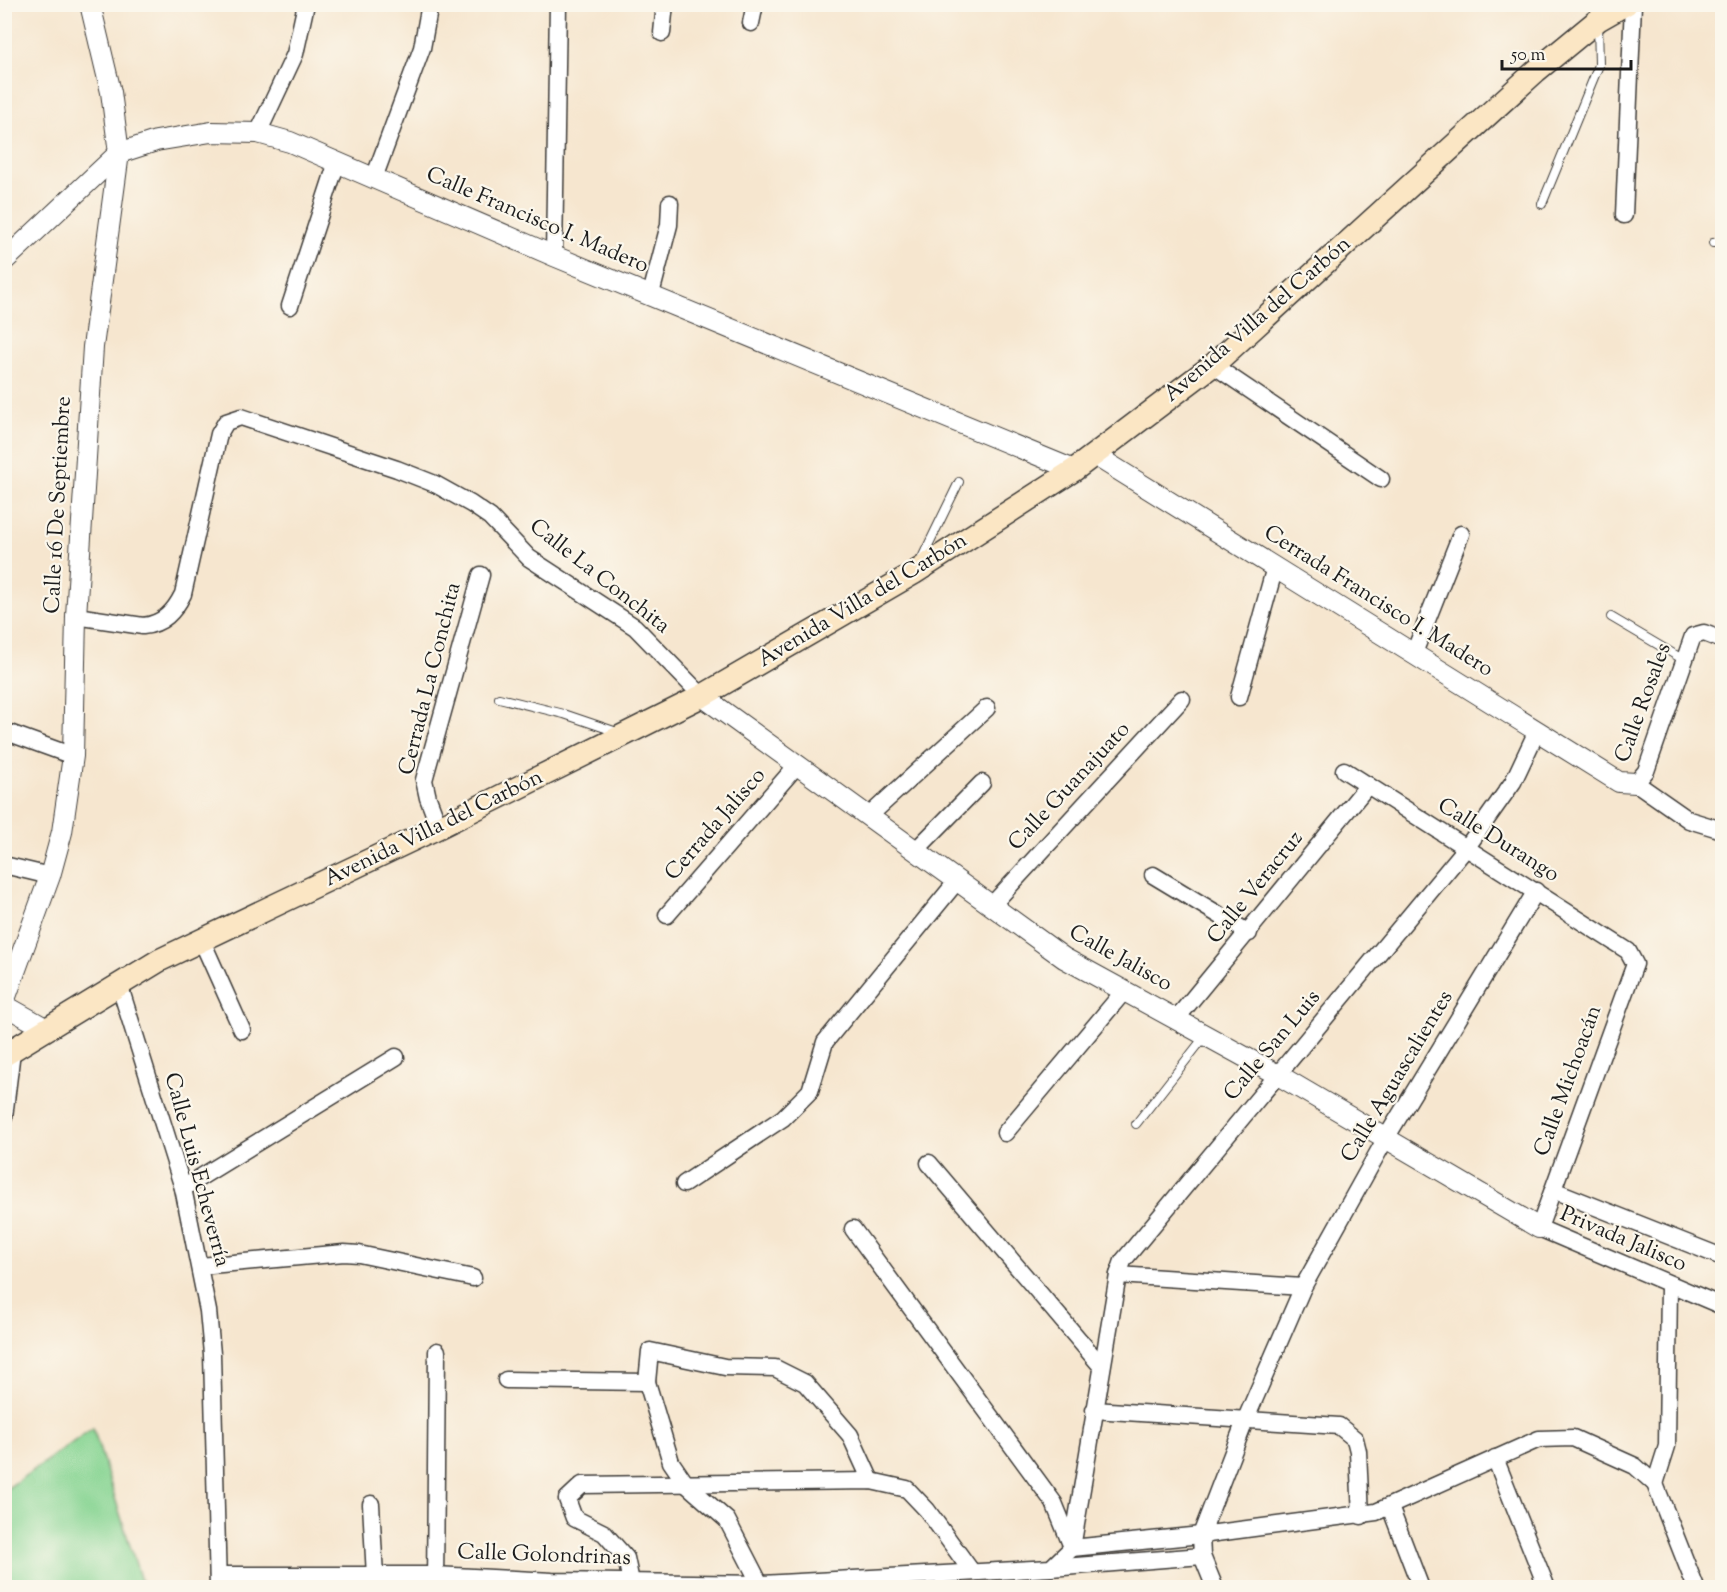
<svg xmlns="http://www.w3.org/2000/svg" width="1727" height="1592" font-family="'Sorts Mill Goudy',serif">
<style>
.green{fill:#86d492;stroke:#517857;stroke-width:1.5}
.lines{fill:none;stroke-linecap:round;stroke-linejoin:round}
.service-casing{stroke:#3d3a37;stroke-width:10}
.minor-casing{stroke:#3d3a37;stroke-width:19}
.tertiary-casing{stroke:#3d3a37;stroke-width:22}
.secondary-casing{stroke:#3d3a37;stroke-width:25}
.service{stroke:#fff;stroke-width:8}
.minor{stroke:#fff;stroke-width:16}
.tertiary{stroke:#fff;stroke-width:20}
.secondary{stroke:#fbe6c4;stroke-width:22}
.labels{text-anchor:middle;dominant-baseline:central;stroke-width:4.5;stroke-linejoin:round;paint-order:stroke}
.street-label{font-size:22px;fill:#1c1c1c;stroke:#fbf7ec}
</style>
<rect width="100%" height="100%" fill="#fbf7ec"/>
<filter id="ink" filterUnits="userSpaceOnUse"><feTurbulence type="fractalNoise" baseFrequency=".0167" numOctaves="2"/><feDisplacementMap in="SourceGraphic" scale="12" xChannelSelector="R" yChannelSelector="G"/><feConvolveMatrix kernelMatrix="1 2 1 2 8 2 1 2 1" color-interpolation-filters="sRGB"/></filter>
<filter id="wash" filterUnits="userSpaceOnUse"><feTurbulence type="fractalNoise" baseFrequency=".008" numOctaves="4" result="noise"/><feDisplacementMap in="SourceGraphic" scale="24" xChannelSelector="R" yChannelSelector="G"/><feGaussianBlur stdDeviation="1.35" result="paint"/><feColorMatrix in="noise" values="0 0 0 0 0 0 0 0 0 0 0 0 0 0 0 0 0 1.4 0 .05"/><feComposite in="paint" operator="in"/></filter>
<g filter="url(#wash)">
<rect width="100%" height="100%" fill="#f6e6cf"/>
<path class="green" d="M93,1428l50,159h-138v-97z"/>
</g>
<g filter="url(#ink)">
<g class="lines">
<defs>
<g id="service">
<path d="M1542,204l57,-139 -1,-42"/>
<path d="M1713,243l9,-1"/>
<path d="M920,562l39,-80"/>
<path d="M1611,617l73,43"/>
<path d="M499,698l65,16 56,19"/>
<path d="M1136,1124l69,-88"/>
</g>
<g id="minor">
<path d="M751,23l4,-19"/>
<path d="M662,33l3,-29"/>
<path d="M258,133l37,-79 11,-50"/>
<path d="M374,178l48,-130 8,-44"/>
<path d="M1624,215l9,-211"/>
<path d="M554,256l4,-252"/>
<path d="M651,294l18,-69 1,-22"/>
<path d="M290,306l47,-144"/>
<path d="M1213,365l168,114"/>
<path d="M76,616l67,10c20,-2 31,-14 40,-32l36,-160 7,-12 15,-5 156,52 38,15 36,20 19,13 39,41 106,69 67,69"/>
<path d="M1722,640l-18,-7 -11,3 -47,135 -10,12 53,37 33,10"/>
<path d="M1414,653l47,-119"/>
<path d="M1239,697l36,-130"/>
<path d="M4,731l69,25"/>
<path d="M1344,770l284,181 7,13 -96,264 183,78"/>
<path d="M870,815l117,-107"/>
<path d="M439,827l-11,-29 -4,-18 57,-205"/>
<path d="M915,851l67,-68"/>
<path d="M4,865l46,11"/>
<path d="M1153,875l96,58"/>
<path d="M991,906l191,-207"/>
<path d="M667,915l131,-151"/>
<path d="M202,941l40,89"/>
<path d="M119,984l64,204 25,123 4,43 6,234"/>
<path d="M1177,1018l191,-233"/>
<path d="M4,1117l8,-66"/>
<path d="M1005,1133l120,-143"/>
<path d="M929,1163l173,204"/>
<path d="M684,1184l99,-66 27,-27 15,-49 132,-161"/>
<path d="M183,1188l213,-131"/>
<path d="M1553,1190l169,67"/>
<path d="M853,1229l201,274 18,44"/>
<path d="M200,1266l144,-13 15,1 114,24"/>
<path d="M1118,1275l185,12"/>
<path d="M506,1380l141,2 3,-31 75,16 50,1 30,15 45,52 21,46"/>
<path d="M647,1382l24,80 15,22 41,36 35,68"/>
<path d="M1094,1410l245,16 16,13 3,12 3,65"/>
<path d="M1495,1458l52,130"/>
<path d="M1655,1484l12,-38 2,-161"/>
<path d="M371,1504l4,72"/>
<path d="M1390,1507l31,81"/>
<path d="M1072,1548l129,-13 175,-23 163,-73 34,-1 62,28 20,18 41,104"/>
<path d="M1051,1568l151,-12"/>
<path d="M218,1575h217l117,6 210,3 289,-16 21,-20 46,-273 5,-14 344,-414 46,-65 24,-51"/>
<path d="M631,1582l-5,-24 -22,-25 -30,-15 -7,-19 15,-14 289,-4 36,8 20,21 45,62"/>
<path d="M435,1588l2,-237"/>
<path d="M1215,1588l-13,-32 -1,-21 44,-114 58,-134 83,-149 150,-247"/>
</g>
<g id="tertiary">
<path d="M4,261l115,-108 37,-12 55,-9 47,1 32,9 264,114 520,214"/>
<path d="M1096,456l523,326 17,1"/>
<path d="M702,696l362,262 214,117 261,153"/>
<path d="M4,1002l46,-126 12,-44 11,-76 3,-140 17,-269 26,-194 -8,-61 -21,-88"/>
<path d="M4,1005l41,23"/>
</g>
<path id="secondary" d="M4,1055l156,-95 279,-133 263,-131 212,-123 160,-103 139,-105 323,-294 62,-51 28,-16"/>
</defs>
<use href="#service" class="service-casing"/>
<use href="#minor" class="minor-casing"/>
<use href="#tertiary" class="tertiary-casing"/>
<use href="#secondary" class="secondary-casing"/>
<use href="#service" class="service"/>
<use href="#minor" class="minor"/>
<use href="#tertiary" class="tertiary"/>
<use href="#secondary" class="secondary"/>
</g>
</g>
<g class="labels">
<g class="street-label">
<text transform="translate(537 221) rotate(23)">Calle Francisco I. Madero</text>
<text transform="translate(1258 320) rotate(-41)">Avenida Villa del Carbón</text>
<text transform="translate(59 505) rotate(-87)">Calle 16 De Septiembre</text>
<text transform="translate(599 577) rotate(38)">Calle La Conchita</text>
<text transform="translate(863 601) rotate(-31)">Avenida Villa del Carbón</text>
<text transform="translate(1378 602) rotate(32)">Cerrada Francisco I. Madero</text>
<text transform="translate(431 679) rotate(-76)">Cerrada La Conchita</text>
<text transform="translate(1644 703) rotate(-70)">Calle Rosales</text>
<text transform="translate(1070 787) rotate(-47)">Calle Guanajuato</text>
<text transform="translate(716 825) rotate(-49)">Cerrada Jalisco</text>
<text transform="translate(434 829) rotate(-26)">Avenida Villa del Carbón</text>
<text transform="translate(1498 841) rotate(32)">Calle Durango</text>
<text transform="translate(1256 888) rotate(-51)">Calle Veracruz</text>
<text transform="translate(1120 959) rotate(29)">Calle Jalisco</text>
<text transform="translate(1273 1046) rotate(-50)">Calle San Luis</text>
<text transform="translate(1398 1077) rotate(-59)">Calle Aguascalientes</text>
<text transform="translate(1569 1081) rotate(-70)">Calle Michoacán</text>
<text transform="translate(196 1170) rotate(75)">Calle Luis Echeverría</text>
<text transform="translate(1623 1240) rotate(23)">Privada Jalisco</text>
<text transform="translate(544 1556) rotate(2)">Calle Golondrinas</text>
</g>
</g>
<rect width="1727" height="1592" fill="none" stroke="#fbf7ec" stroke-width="24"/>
<path d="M1502 60v9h129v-9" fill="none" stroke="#1c1c1c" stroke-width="3"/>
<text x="1511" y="60" font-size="18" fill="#1c1c1c" stroke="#fbf7ec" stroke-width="4.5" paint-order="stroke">50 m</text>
</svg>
